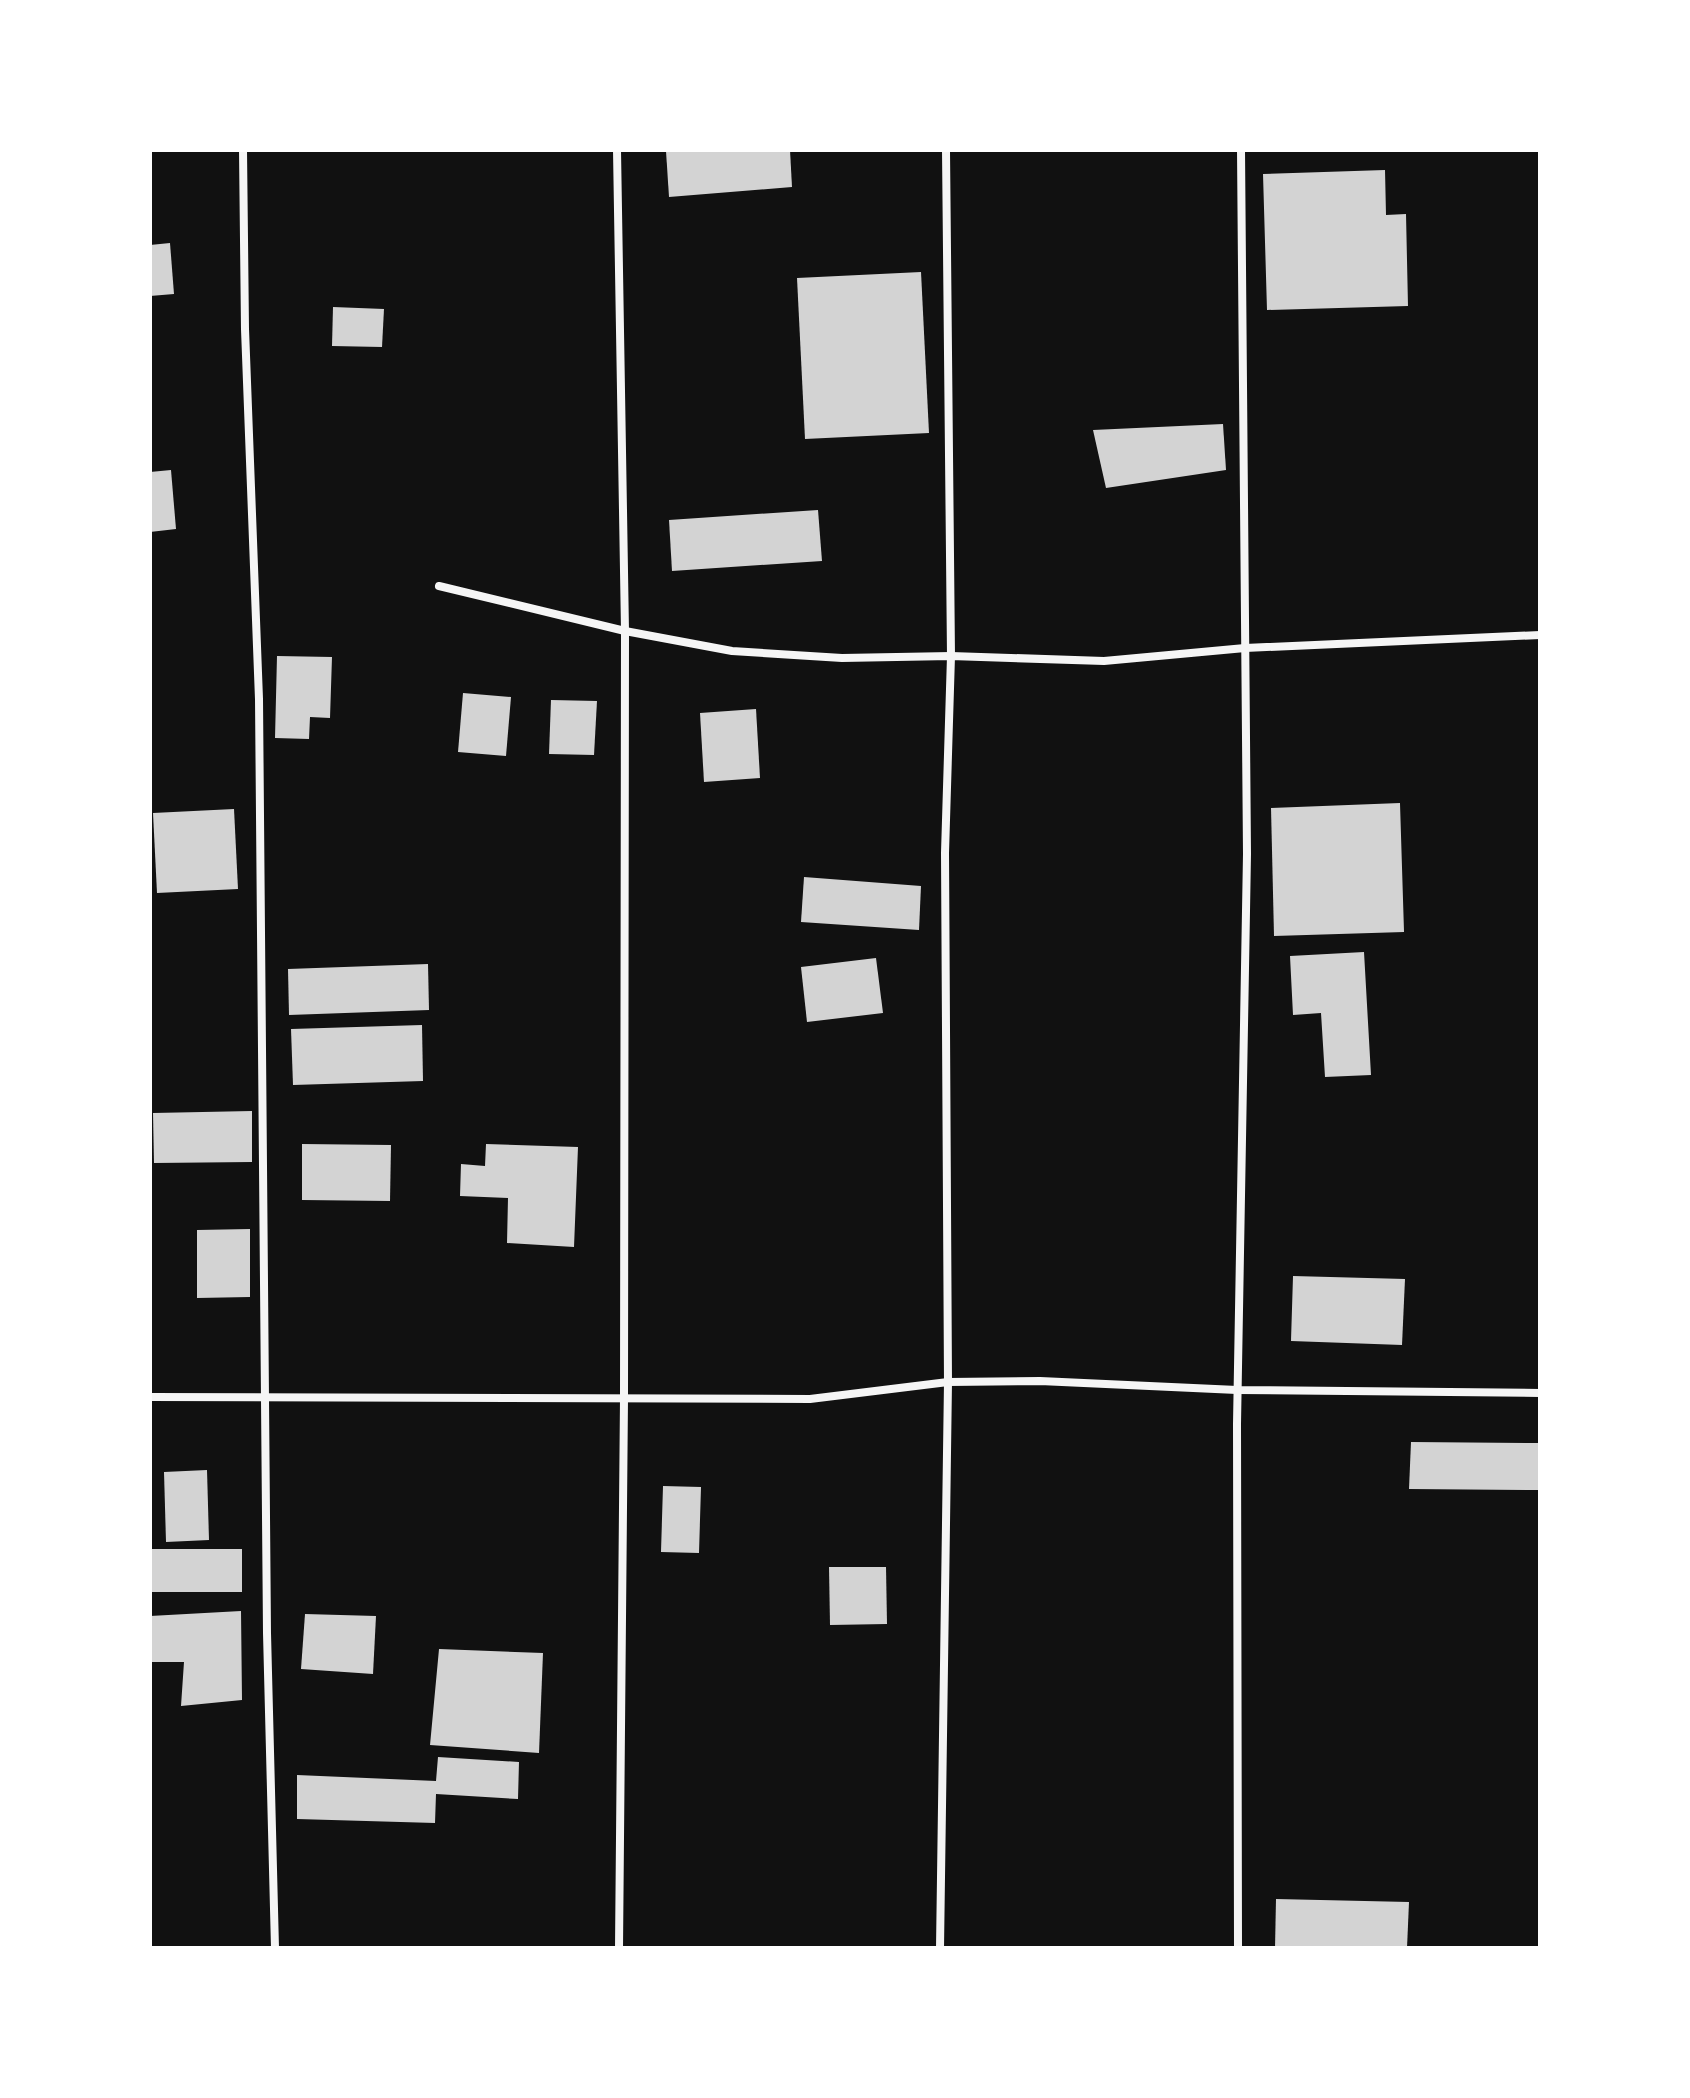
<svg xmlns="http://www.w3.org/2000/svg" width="1690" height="2098" font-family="Overpass,sans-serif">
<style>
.building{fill:#d3d3d3}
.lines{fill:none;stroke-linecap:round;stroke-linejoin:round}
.minor{stroke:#f5f5f5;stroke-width:8}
</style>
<rect width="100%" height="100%" fill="#111"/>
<g class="building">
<path d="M790,150l2,37 -123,10 -3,-46z"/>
<path d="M1385,170l1,45 20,-1 2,92 -141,4 -4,-136z"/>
<path d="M170,243l4,51 -24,2v-51z"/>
<path d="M921,272l8,161 -124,6 -8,-161z"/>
<path d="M333,307l51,2 -2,38 -50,-1z"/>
<path d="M1223,424l3,46 -120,18 -13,-58z"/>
<path d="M171,470l5,59 -26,3v-60z"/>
<path d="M818,510l4,51 -150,10 -3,-51z"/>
<path d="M277,656l55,1 -2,61 -20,-1 -1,22 -34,-1z"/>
<path d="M463,693l48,4 -5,59 -48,-4z"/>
<path d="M551,700l46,1 -3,54 -45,-1z"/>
<path d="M756,709l4,69 -56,4 -4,-69z"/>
<path d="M1400,803l4,129 -130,4 -3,-128z"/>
<path d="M234,809l4,80 -81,4 -4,-80z"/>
<path d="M804,877l117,9 -2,44 -118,-8z"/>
<path d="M1364,952l7,123 -46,2 -4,-64 -28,2 -3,-59z"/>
<path d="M876,958l7,55 -76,9 -6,-55z"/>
<path d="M428,964l1,46 -140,5 -1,-46z"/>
<path d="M422,1025l1,56 -130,4 -2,-56z"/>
<path d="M252,1111v51l-98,1 -1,-50z"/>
<path d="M302,1144l89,1 -1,56 -88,-1z"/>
<path d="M486,1144l92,3 -4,100 -67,-4 1,-45 -48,-2 1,-32 24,2z"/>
<path d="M250,1229v68l-53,1v-68z"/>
<path d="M1293,1276l112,3 -3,66 -111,-4z"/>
<path d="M1411,1442l129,1v47l-131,-1z"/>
<path d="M207,1470l2,70 -43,2 -2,-70z"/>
<path d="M663,1486l38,1 -2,66 -38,-1z"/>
<rect x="150" y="1549" width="92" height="43"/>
<path d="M829,1567h57l1,57 -57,1z"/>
<path d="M241,1611l1,89 -61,6 3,-44h-34v-46z"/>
<path d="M305,1614l71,2 -3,58 -72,-5z"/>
<path d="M439,1649l104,4 -4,100 -109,-8z"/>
<path d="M438,1757l81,5 -1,37 -82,-5 -1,29 -138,-4v-44l139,6z"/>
<path d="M1276,1899l133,3 -2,46h-132z"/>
</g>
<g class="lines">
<g class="minor">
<path d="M243,150l2,179 14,370 8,934 8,315"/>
<path d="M617,150l8,481 -1,767 -5,550"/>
<path d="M439,586l186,45 107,20 110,7 109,-2 153,5 141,-13 295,-13"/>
<path d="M150,1397l660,2 138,-17 92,-1 197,9 303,3"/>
<path d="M940,1948l8,-566 -3,-529 6,-197 -5,-506"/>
<path d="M1238,1948l-1,-524 10,-570 -6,-704"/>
</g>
</g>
<rect width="1690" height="2098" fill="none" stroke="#ffffff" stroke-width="304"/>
</svg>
